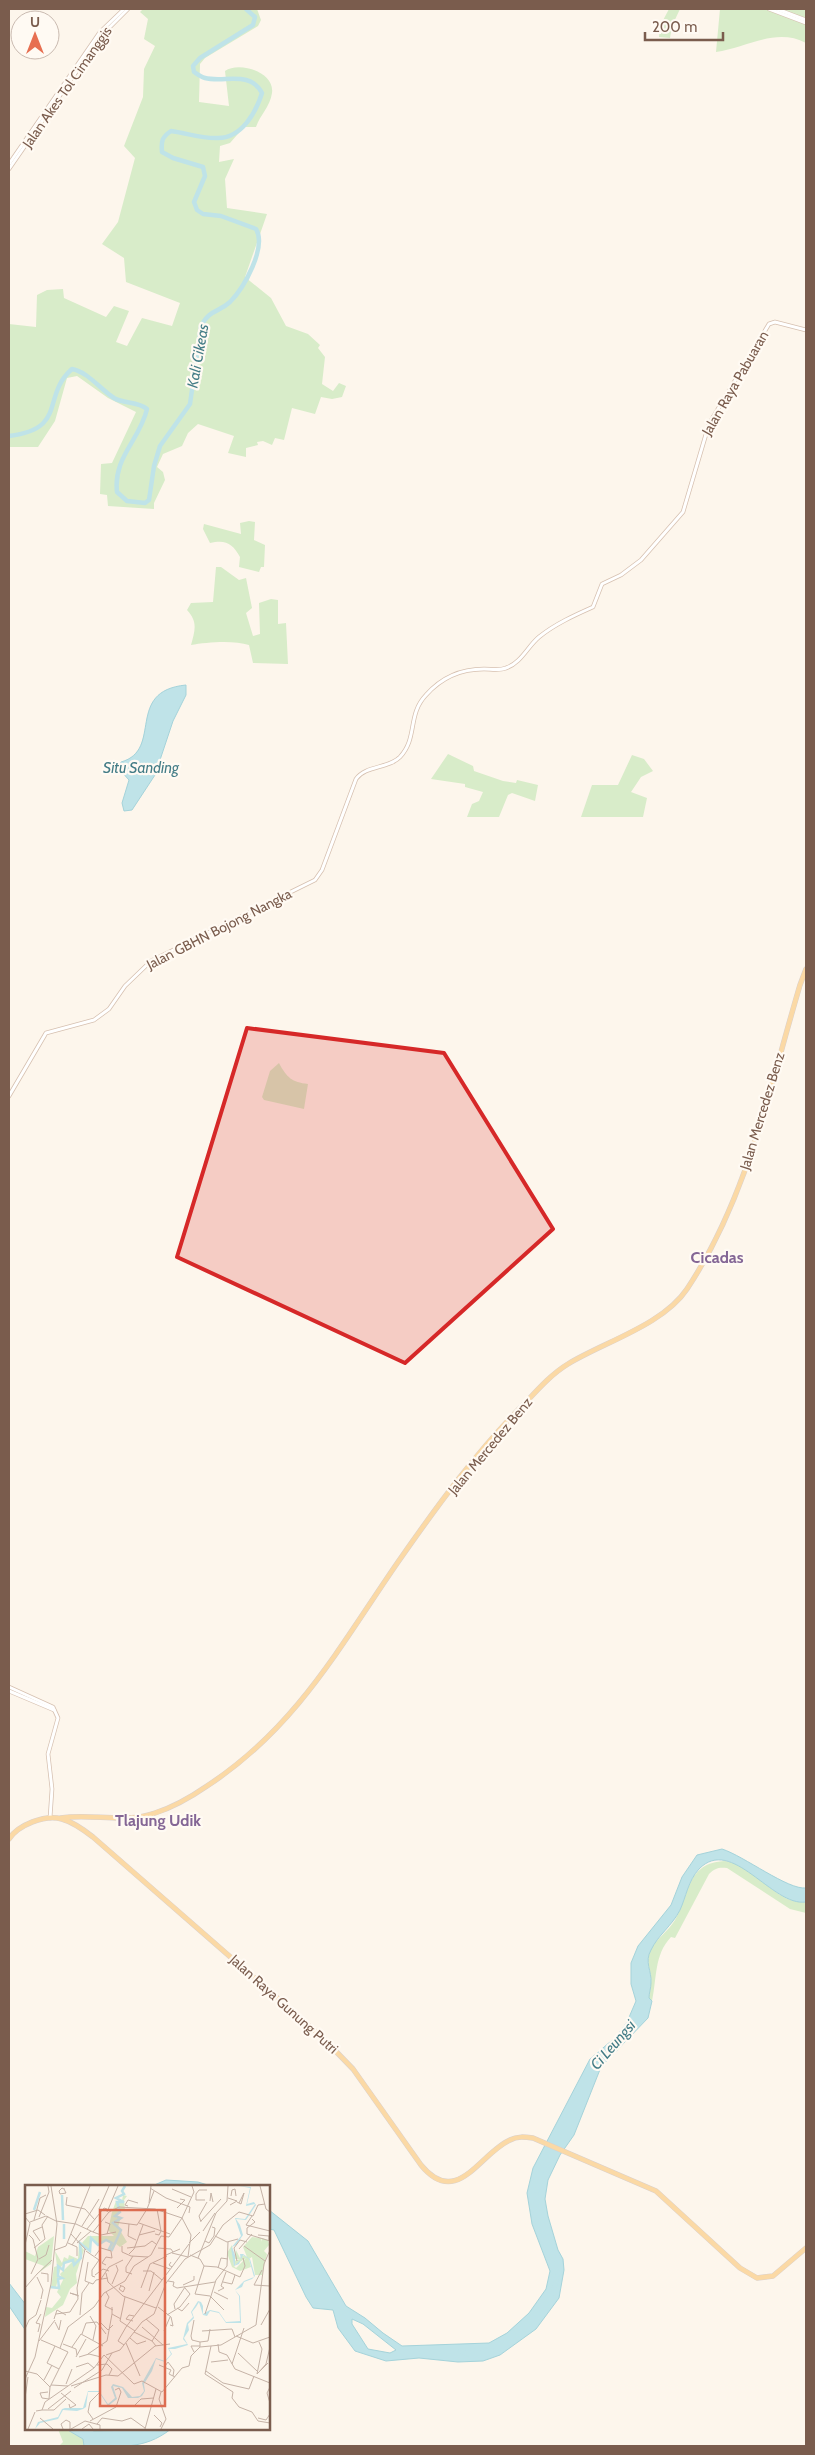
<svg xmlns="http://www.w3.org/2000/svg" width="815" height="2455" font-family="Cabin,sans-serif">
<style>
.green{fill:#d8ecc9}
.water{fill:#bfe3e8;stroke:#a5d3da;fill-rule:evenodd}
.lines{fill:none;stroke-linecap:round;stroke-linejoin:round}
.river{stroke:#bfe3e8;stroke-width:4.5}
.secondary-casing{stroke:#d6c0b0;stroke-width:4.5}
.primary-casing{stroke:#dad1cd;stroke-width:5.5}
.secondary{stroke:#fff;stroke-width:3}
.primary{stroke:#fbd9a5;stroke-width:4.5}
.marked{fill:#d62828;fill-opacity:0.2;stroke:#d62828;stroke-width:4;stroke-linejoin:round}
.labels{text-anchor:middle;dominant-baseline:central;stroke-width:4.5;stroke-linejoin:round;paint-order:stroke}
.street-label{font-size:14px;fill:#7a5c4d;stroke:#fffaf3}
.water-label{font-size:15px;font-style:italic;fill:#437c86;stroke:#fffaf3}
.quarter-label{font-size:16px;font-weight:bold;fill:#846695;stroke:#fffaf3}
.inset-river{fill:none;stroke:#bfe3e8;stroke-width:2.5}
.inset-road{fill:none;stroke:#c5b3a7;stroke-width:1}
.view{fill:#dc6d51;fill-opacity:0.15;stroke:#dc6d51;stroke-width:2.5}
.inset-edge{fill:none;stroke:#7a5c4d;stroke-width:2.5}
</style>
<rect width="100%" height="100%" fill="#fdf6ec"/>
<g class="green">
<path d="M143,9h114l4,11 -3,6 -53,32 -5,6 -1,38 30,4 -4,-35c14,-10 50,1 47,22 -2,14 -12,22 -16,34h-12l-14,16 -10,3 -1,16 15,-3 -9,20 2,29 40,6 -22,63 26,21 15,28 22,8 12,11 -2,3 7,9 -3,27 11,7 6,-8 7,3 -4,11 -10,2 -11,-2 -6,17 -23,-6 -8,32 -9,-2 -3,7 -9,-4 -6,1 1,3 -12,3v9l-18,-4 6,-17 -36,-12 -10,9 -6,13 -19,8 -6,13 6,5 2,8 -11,23v6l-46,-3 -1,-11 -7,-1 1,-30 11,-1 24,-51 -28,-14 -31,-22 -10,2 -12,43 -17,26h-29v-123l27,3 1,-32 10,-5 16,-1 1,9 42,19 8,-11 15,5 -13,31 11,4 15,-28 30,8 8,-23 -54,-21 -2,-24 -22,-14 16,-22 17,-64 -11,-12 19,-49 1,-28 11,-23 -11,-7 4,-20 -8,-7z"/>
<path d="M669,9h11l-8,17 -2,12 -11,-1 1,-11z"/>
<path d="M720,9h86v34c-30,-16 -60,5 -90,9z"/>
<path d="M249,521l6,1 -1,18 11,5 -1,22h-3l-2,5 -20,-5 1,-10c-7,-13 -14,-18 -30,-14l-7,-14 1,-5 37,10 -1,-11z"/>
<path d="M216,567h5l18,13 7,-2 6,30 -6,5 7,23 7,-2 -1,-31 12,-4 7,1v24l8,-1 2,41 -35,-1 -4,-18c-15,-5 -42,-3 -58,0 4,-15 7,-23 -4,-35l4,-7 22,-1z"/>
<path d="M448,754l25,12 1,5 29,10 13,2 1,-3 21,5 -3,16 -23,-8 -4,2 -9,22h-32l5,-13 7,-3 4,-9 -18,-5v-3l-34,-5z"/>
<path d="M632,755l12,4 9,12 -12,6 -10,15 16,6 -4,19h-62l11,-32h26z"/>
<path d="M279,1063c8,15 13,19 29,21l-4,25 -40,-9 -2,-3 8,-26z"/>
<path d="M725,1861c29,4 53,45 81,41v11l-16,-4 -63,-41c-8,-1 -12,0 -18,6l-34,64 -4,-1c-17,18 -14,41 -19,64l-3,-3c0,-5 2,-10 2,-15 1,-11 -5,-19 -2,-30 5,-13 19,-21 26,-33 16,-27 11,-57 50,-59z"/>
<path d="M58,2429h8l17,10 1,7h-25l4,-4z"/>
</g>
<g class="water">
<path d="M186,685v10l-13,26 -18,54 -23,35 -8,1 -2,-8 7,-23 -10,-11 2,-7c43,-12 3,-71 65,-77z"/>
<path d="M722,1849c22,7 66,41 84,39v14c-34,5 -74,-67 -107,-33 -11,12 -13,28 -19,41 -8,16 -22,25 -29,40 -7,12 1,21 0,33 0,5 -2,10 -2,15l3,3 -4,17 -47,49 -27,68 -14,20 -12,25 -3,19 3,17 10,34 5,9 1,11 -5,28 -23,31 -36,26 -17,6 -25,1 -39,-4 -33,3 -31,-10 -17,-23 -5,-18 -20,-2 -7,-11 -32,-67 -5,-1v-19l39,31 38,65 19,12 18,15 19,13 87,-3 18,-10 22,-20 17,-24 4,-18 -18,-47 -5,-31 6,-25 57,-109 27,-23 10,-14 9,-21 -5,-17v-21l7,-17 33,-41 11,-28 15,-22zM352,2319l11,5 33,26 -6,3 -22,-4 -16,-25z"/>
<path d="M166,2180l32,2 13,4h-59z"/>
<path d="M9,2283l17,22v26l-17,-25z"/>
<path d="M66,2429h22l6,2 77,-2c-28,22 -54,17 -87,17l-1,-7z"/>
</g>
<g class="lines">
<g class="river">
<path d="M9,436c59,-7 32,-40 63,-67 16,3 28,20 42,29 10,6 24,3 33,11 -7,31 -34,48 -30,83l10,9 18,2 4,-3 5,-34 6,-20 30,-42 11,-78c9,-17 17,-13 29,-24 14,-14 37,-55 26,-73l-35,-13 -18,-2 -6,-4 -3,-8 11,-26 -2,-9 -30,-9 -11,-6c-1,-11 0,-15 9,-21 15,2 32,8 47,7 24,0 38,-26 44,-45 -12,-23 -38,-10 -57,-15 -4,-1 -8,-4 -11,-6l-1,-6 7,-8 53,-33 2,-8 -9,-8"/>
<path d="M537,2191l6,-16"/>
<path d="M553,2293l4,-17"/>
<path d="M460,2351l27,-1"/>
<path d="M461,2351c10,6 20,3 30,-2"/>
</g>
<defs>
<g id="secondary">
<path d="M769,9l37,14"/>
<path d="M777,9l29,11"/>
<path d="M9,164l91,-132 24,-23"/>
<path d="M9,169l92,-133 27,-27"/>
<path d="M9,1096l37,-63 48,-13 15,-11 16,-23 26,-25 164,-81 7,-10 34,-91c10,-14 32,-10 44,-22 18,-19 7,-42 26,-62 15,-17 35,-26 58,-26 7,0 15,2 22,-1 15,-5 22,-22 33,-31 16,-13 36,-22 54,-30l9,-23 19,-9 20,-15 42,-48 26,-88 60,-100 6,-2 31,8"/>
<path d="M9,1687l44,20 5,11 -10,36 4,35 -2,29"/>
<path d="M9,1691l45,19"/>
</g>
<g id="primary">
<path d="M61,1818c31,-5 63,6 94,-5 19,-6 36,-16 52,-27 89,-58 133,-140 191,-224 39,-56 81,-114 130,-162 12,-13 25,-27 40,-36 36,-22 95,-39 119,-75 61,-92 82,-200 113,-304l6,-16"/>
<path d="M9,1839c9,-14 36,-25 53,-20 11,3 22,11 31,18l229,200 31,32 68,96c36,44 59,-12 89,-25 7,-4 15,-3 23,-2l123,53 84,77 17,10 16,-2 33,-28"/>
</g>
</defs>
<use href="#secondary" class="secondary-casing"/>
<use href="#primary" class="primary-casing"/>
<use href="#secondary" class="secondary"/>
<use href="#primary" class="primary"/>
</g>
<path class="marked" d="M247,1028l197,25 109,176 -148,134 -228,-106z"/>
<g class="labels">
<g class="street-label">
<text transform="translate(67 87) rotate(-55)">Jalan Akes Tol Cimanggis</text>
<text transform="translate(735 383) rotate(-60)">Jalan Raya Pabuaran</text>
<text transform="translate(219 929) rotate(-27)">Jalan GBHN Bojong Nangka</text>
<text transform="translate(762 1111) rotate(-73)">Jalan Mercedez Benz</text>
<text transform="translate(490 1446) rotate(-50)">Jalan Mercedez Benz</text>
<text transform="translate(284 2004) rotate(42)">Jalan Raya Gunung Putri</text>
</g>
<g class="water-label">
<text transform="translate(198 356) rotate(-80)">Kali Cikeas</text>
<text x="141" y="768">Situ Sanding</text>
<text transform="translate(613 2045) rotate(-49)">Ci Leungsi</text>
</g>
<g class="quarter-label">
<text x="717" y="1257">Cicadas</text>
<text x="158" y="1820">Tlajung Udik</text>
</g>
</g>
<g transform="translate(25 2185)">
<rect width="245" height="245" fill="#fdf6ec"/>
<path d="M98,10l4,1 -3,4 1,10h-5l-4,8 5,-1 -3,10 9,15 -7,5 -4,-3 -4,7 -4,-1 3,-6 -5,-4 -7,6 -8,-8 -2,13 -7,-8 6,-7h26l-6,-6 4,-18 4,-11h6zM29,51l-3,28 -13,9 6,-7 -19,-7v-8l10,5 3,-9zM227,52l9,1v4l1,-4 6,2 1,5 -5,6 3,3 -5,21h-7l-3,-18 -3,2 2,8 -11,4 -8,-4 -5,-14 5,-8 2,21 2,2 10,-10 -11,7 -1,-4 6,-2h-6l2,-9 4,8 2,-3 5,2 -4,-10zM54,58l5,7 -8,24 1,9 -7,6 -7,16 -18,12 1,-10 6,1 9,-11 -4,-5 6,-12 -3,-6 12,-12 -8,1 -3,4 -5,20h-5l3,-20 3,-1 -2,-15 7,12 2,-6 4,2 1,-4 9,4z" fill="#d8ecc9"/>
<path d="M214,1l12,1 -4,17 7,-2 2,3 -10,15 -10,-1 4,6 3,10 -7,10 -4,2 3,8v10l6,-5 -1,-6h3l7,5 5,17 -3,3 -8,3 -2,5 -7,3 5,6 1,27h-15l-7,-10 -9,-2 -3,5 -4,-1 -4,-13 -3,5 -4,5 2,6 -6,6 1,6 -5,8 4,7 -13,4h-6l3,5 -7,8 -9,-3 -4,12 -8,13 1,7 -3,5 -4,2h-10l-6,-10 -9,-2 4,13 -9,7 -9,-14h-11l-2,15 -3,2 -6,2 -14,-1 -5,9 -18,4 -5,6 3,-7 20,-5 4,-8 3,-1h18l5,-17h11l9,13 7,-6 -4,-11 2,-3 10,3 9,10 8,-1 4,-5 -2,-8 14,-25 9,3 6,-7 -3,-6 19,-4 -4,-5 4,-16 6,-6 -2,-5 7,-11 3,1 2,4v8l7,-4 9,2 7,10 14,-1 -1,-25 -4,-6 9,-9 10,-4 -5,-18 -6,-4 -4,9 -5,2 -3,-18 10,-12 -6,-18 10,1 10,-15 -9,2 4,-18z" fill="#bfe3e8"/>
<path class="inset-river" d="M37,10l1,25M9,25l6,-18M39,54v-15M25,102l9,1 -1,-9 4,-1 -4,-2v-10l5,4 1,-7 9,-3 1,5 7,-7 -1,-15 10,8 1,-13 7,7 8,-5 6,3 -3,6 3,1 9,-20 -8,-7 8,-5 -6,-2 5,-4 -3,-10h7l-8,-4 8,-4 -2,-3 3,-5"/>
<path class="inset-road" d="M235,1l6,23 4,3M125,3l16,10 24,9 -1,6M39,4l2,4 -6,1 -1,-3 3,-3 2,1h1M147,4l19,8M206,11l1,-6 3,-1 1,7M42,12l-1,8 19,4 10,11M203,13l9,3 -7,4M180,15h-9v-6l3,-4h8M185,16l1,-8 2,9M212,17l4,2 3,-11 -5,10M124,18l2,-17M103,21l-3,-1 3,-5 10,3M152,23l8,-8 -5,-1M74,24l10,-23M122,24l7,-18M82,27l11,-26M0,29l13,-4 7,5M227,31l-6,9 24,6M0,32l5,6 -5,22M14,32l10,-25 -1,-6M157,33l9,17 -3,22M227,34l3,3 -8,6v6l23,7M9,35l6,-22 6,-3M176,36l20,-22M5,37l16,-6 10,5 20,3M80,37l5,2 -3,10M89,37l23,3 10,-16M176,37l-2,-6 8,-14M114,38l31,11M51,39l17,8 16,-20 10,-5 36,2 27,9 12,-26 -2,-6M104,39l-1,12 8,4M57,41l17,-27M62,44l17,-21 3,1M178,46l12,-18M68,47l8,3 15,-3M46,49l15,16M130,49l4,1 2,-4 -4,-22M4,50l4,4 5,20 -7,15M114,50l16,-4M233,50l11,1v4M190,51l12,6 11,-3M15,56l-7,-10 9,-4M180,56l4,2 5,-7 1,-8 -3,-1M43,58l9,4v9M52,58l14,-12M164,58l11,-11M47,60l9,-13M97,61v6l9,4 17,1M219,61l21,15M9,63l11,-9 -3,-14 6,-9M102,63l18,-2 7,-5 4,3M133,63l13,1 2,3M214,64l13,-15M30,65l11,-4 24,-60M61,66l13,9 -7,10v6l3,1M147,68l16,4M104,69l5,-5 9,-24M141,70l14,-6M165,70l10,4 4,7 13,1 23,10 5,-11 -2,-8M70,71l6,-8 10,3 1,7 -6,-1 -4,6 4,2M173,73l18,-45 11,-12 1,-15M14,74l7,-4 3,-10M212,76l-3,-13 6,-8 7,2M63,77l-3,19 8,3 3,-4 12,-2M128,78l17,6M179,81l-9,28 15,2 14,14M147,82l17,-23M193,83l3,-10 7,1M237,85l-8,15 16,1M118,86h8l11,9M16,88l7,1v8M81,88l2,9 15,14 33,12M12,89l15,-14M107,89l-6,-2v-5l7,-11M70,90l8,-6 6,2M12,92l6,13 -2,9M76,94l8,-12 14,-7M143,96l6,1 -1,4 4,2 38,-6M198,97l9,2 3,-9M87,99l6,-14 -2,-5M95,100l1,1h1l2,1 1,1 -2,4 -4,-3 2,-3M158,100l11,-5v-4M0,103l12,-14M116,103l9,-24 17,-8M124,106l5,-19M193,106l6,-3 -3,-2 5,-14M81,107l3,5 -4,9 8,4M189,107l14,7M52,110l-7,-2 9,3M186,111l5,-16 11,-14 1,-24M100,112l-5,24 15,10M87,122v7l9,5M133,122l13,10 2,9 -3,-1M152,123l5,3 7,-8M150,124l-1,-5 11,-17M31,129l14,-2 8,-13 -1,-11 8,-39M180,129l6,-18M55,130l2,-22 7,-10M142,130l13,-8 10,-13 -5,-6M65,131l6,10 -3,14M29,134l3,-9 9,5M121,134l13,11 -7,11 4,5M169,135l-3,16 1,4 8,2v5M108,136l-7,-2 3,-4 5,1M30,137l4,8 2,-10M76,138l7,7 5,-5M236,140l9,-16M117,142l21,18M0,144l4,-9 7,-5 5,-15M139,146l6,-14M177,146l30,-2 3,8M13,147l2,-8 -4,-1 5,-9M109,147l18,9M57,149l4,-11 11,-1 9,12M211,151l17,7 17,-6M105,153l7,6 9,-3M16,155l14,6M14,156l16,-21M175,157l8,-1 2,-12M101,158l14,33M38,159l13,5 1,6M193,159l1,8 8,3 8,14 35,14M99,160l-6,-4 8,-14 46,-60 -3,-2 2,-3M186,161l-6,28 28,18 -1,6 7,9 13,5 6,9 12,2M47,162l9,-13 22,12M35,163l8,-21 26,-20 10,-14 21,-12 9,-15 17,-11 10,-19 8,1 13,-19M169,167l-3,-6h9M213,168l19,18M63,169l19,-13 5,-27M81,170l14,-5 22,-28 12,-8 12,-31 19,-24 25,-14 13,-20 16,-13 14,4 5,-11 7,-1M51,172l10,-18M54,172l10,-3 12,3M186,177l17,-2M207,179l12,-36M72,180l10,-1 5,5 -3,6M134,180l12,5 -2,4 6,3M140,181l3,-4 6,8 -1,6M51,182l12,-4 6,5M0,186l12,3 13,13M181,186l17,12 26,6 5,-13M234,187l7,-8 4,-17M232,189l5,-25 -3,-7M232,189l11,-11M0,194l10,-22 16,-73 6,-60 -6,-38M19,195l8,-15M41,199l6,-15M26,200l17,1M46,201l35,-11 12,1 37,-30 15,-2M245,202l-3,6 3,10M49,203l28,-18 10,-17M23,207l-8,1 2,5 7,1M136,207l-2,7 7,20 -5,10M36,208l15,12 -6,3 -1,-4M0,213l3,-21M24,214l1,-12 9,-18 -12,-6 8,-17 13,6 -9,17M110,220l6,-6 13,-1M23,224l23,-18M17,225h12l12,-11M11,226l6,-1 3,-8 49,-34 10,-13 30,29 8,-3 20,11 20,-24 7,-2 2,-10 9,-9 21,-2 35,-20 8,-61 6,-14M129,230l8,8 -2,4M15,233l13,11M233,233l8,2 4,-6M68,234l-5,-7 2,-10 9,-9M65,236l26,-14 5,-15 -2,-4 -4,2M72,239l5,-6 20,3 9,-3 14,10M3,244l7,-17M38,244l-2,-5 5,-4 4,2v7M46,244l14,-8 15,4v4M57,244l7,-5 4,5M120,244l11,-40"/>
<path class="view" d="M75,25h65v196h-65z"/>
<rect width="245" height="245" class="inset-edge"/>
</g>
<rect width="815" height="2455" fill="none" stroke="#7a5c4d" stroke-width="20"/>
<g transform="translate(35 35)"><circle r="24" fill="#fffaf3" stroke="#cabbb1"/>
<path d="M0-4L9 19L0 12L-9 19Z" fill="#e76f51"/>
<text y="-8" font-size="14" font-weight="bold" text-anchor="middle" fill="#7a5c4d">U</text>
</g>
<path d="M645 32v8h78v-8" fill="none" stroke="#7a5c4d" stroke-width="2.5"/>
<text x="652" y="32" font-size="15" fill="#7a5c4d" stroke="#fffaf3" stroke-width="4" paint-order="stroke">200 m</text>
</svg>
